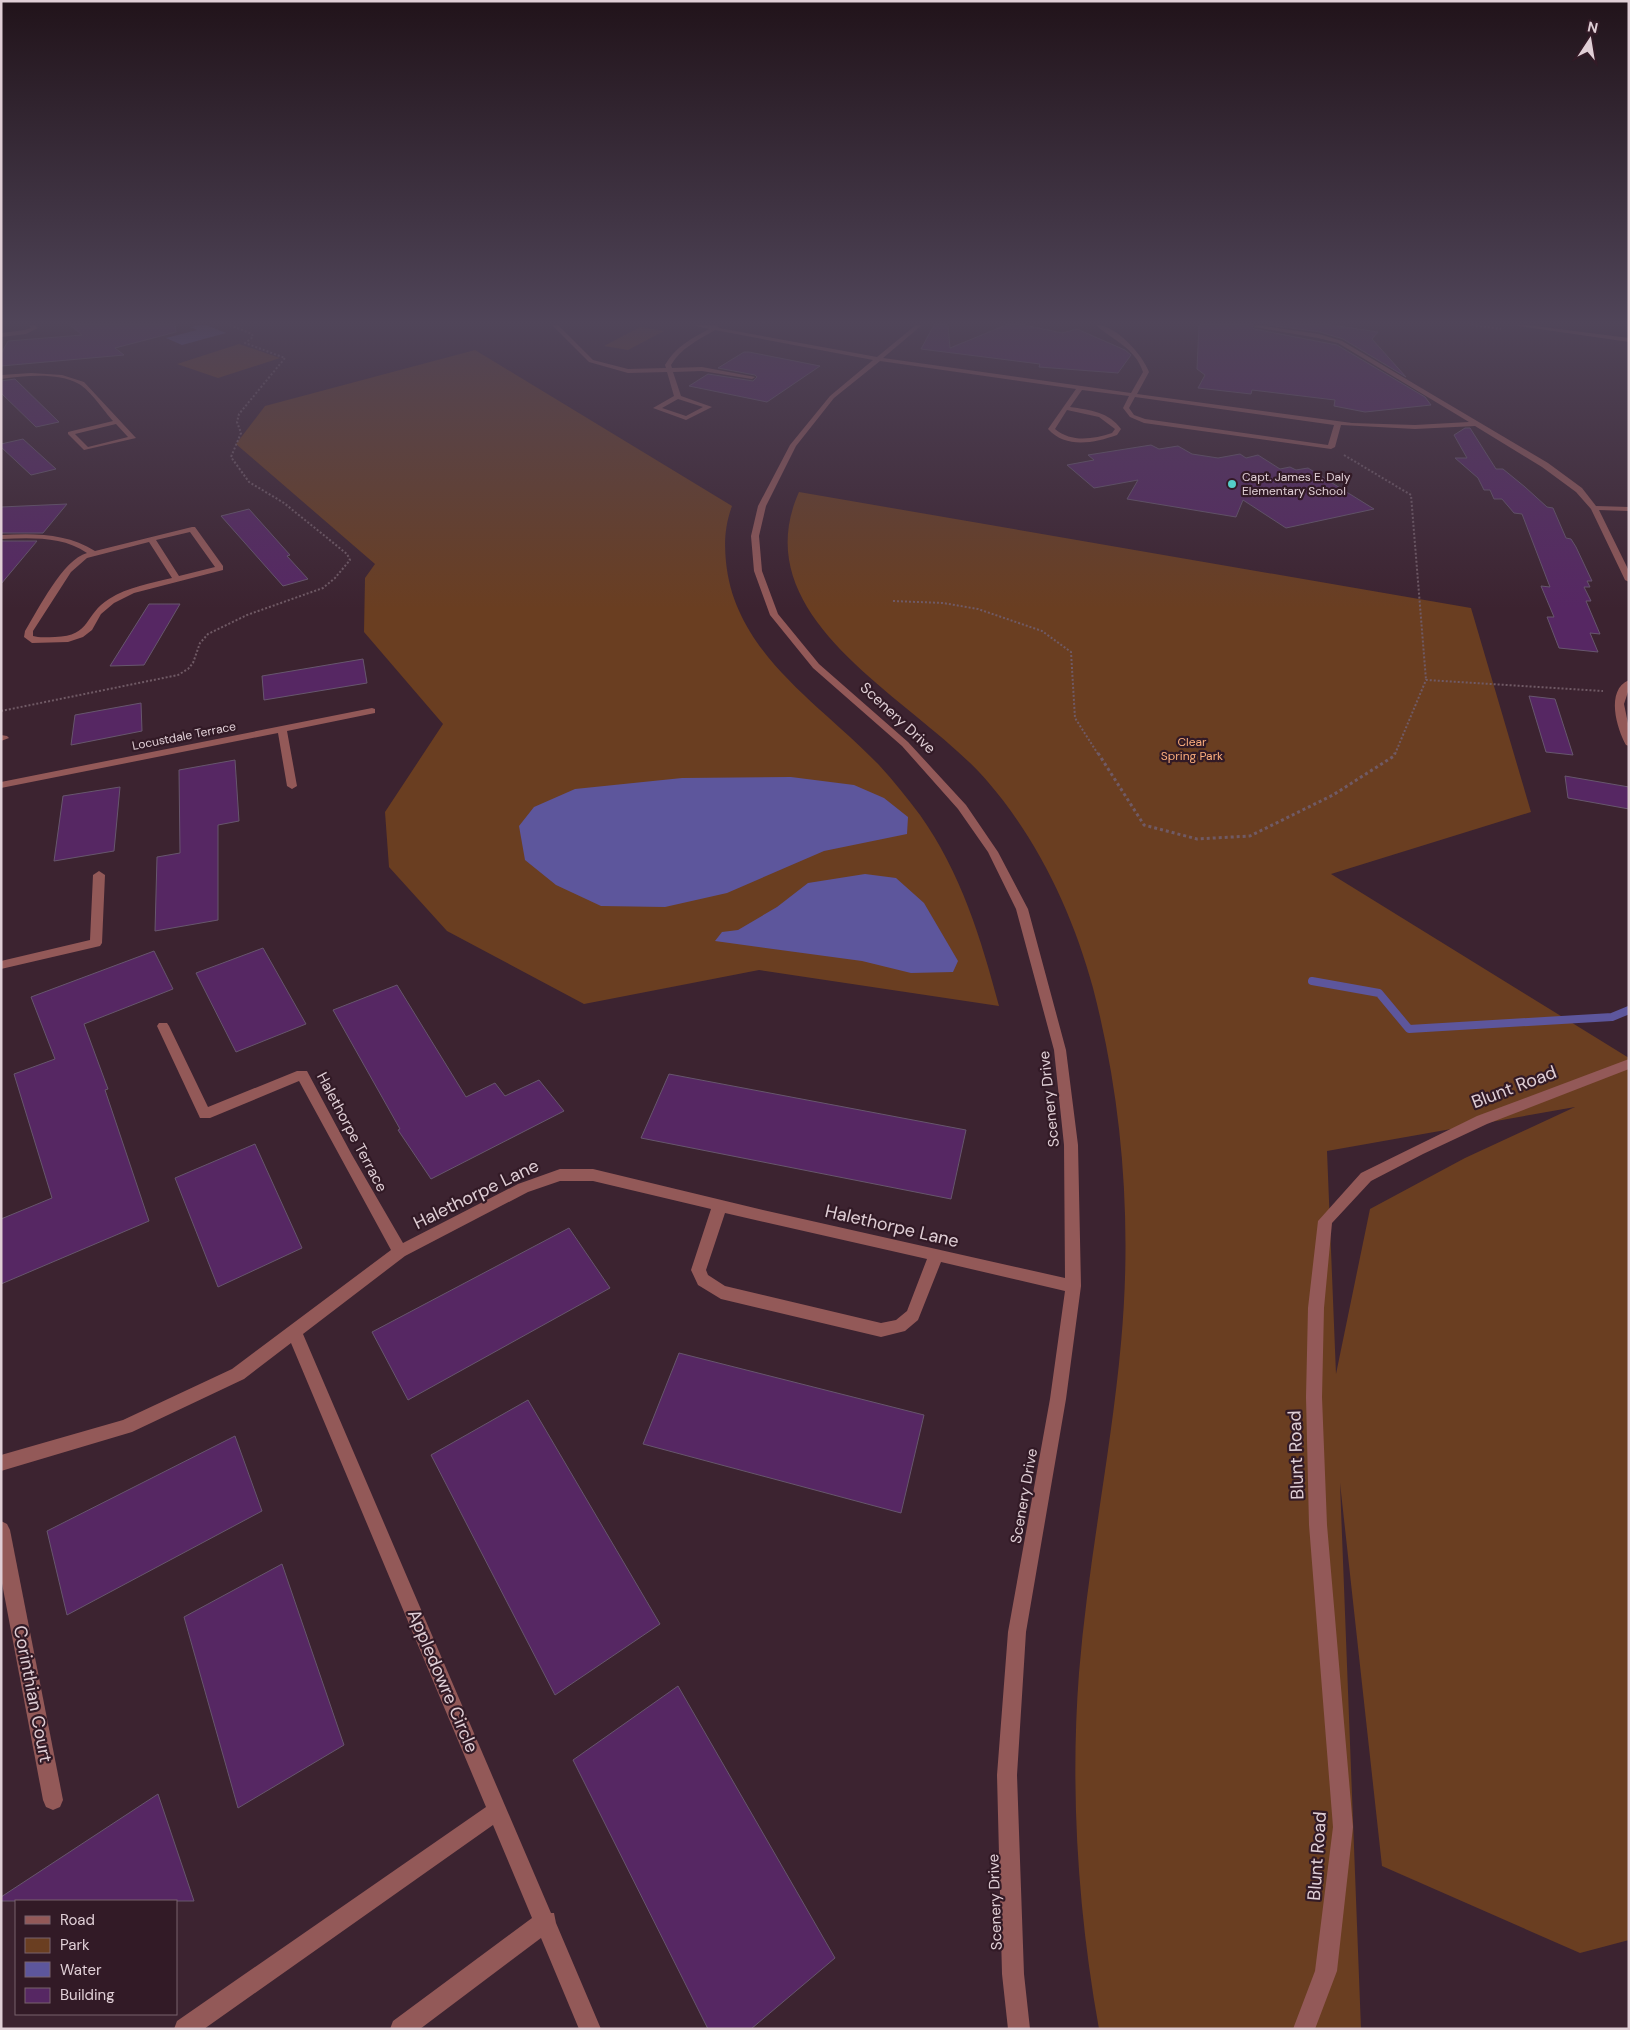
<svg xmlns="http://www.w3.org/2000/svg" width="1630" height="2030" font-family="'DM Sans',sans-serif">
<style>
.green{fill:#6a3e21;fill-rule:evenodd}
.water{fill:#5d569c}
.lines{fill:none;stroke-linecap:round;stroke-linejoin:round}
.stream{stroke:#5d569c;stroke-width:8}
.building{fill:#562763;stroke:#67566d}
.path-far1{stroke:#705a65;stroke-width:2;stroke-dasharray:2 2;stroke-linecap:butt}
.path{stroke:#705a65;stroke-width:3;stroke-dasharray:3 3;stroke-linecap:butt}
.minor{fill:#935958;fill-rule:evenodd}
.poi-dot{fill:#54cdc8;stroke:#321a26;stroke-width:2}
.labels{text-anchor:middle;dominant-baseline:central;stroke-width:4.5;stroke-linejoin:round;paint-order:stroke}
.far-poi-label{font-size:12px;fill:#e0cfd6;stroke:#321a26;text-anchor:start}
.far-street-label{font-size:12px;fill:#e0cfd6;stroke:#321a26}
.far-park-label{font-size:12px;fill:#fcae7d;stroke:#321a26}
.street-label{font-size:15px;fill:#e0cfd6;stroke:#321a26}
.near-street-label{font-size:18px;fill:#e0cfd6;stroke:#321a26}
</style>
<rect width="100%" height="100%" fill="#3c2330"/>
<g class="green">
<path d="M640,327l24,4 -36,19 -24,-4z"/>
<path d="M239,344l41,14 -62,20 -41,-14z"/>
<path d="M475,350l257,156c-7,19 -8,36 -6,56 9,92 95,142 153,203 15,16 28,33 41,50 41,58 61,123 79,191l-240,-36 -175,34 -137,-73 -58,-64 -4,-55 58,-88 -79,-92 1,-54 10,-14 -139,-120 29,-38z"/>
<path d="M799,492l672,116 60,204 -200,62 298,184v882l-49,13 -198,-87 -42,-383 21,546h-262c-21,-117 -29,-238 -20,-356 9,-111 32,-220 42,-330 11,-119 2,-240 -28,-355 -20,-74 -55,-148 -105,-206 -68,-81 -247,-160 -189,-290zM1575,1107l-110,51 -95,51 -34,165 -9,-223z"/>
</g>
<g class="water">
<path d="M199,325h7l20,8 -44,12 -16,-7 31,-8 -6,-3z"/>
<path d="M791,777l63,8 30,13 24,19 -1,17 -83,17 -97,42 -62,14 -64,-1 -45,-21 -31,-25 -6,-34 15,-19 41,-18 107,-11z"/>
<path d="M865,874l31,4 28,25 34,58 -5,11 -42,1 -49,-12 -147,-20 7,-9 16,-2 39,-23 31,-24z"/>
</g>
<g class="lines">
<path class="stream" d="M1312,981l67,12 30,36 203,-12 17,-7"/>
</g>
<g class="building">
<path d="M70,325h105l1,7 -61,16 9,7 -123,11v-12l7,-13 74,-6z"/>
<path d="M934,325h14l2,23 56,-23h18l38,8 15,-4 48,21 6,5 -13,18 -79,-6 1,-3 -119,-15z"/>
<path d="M1199,325h55l-2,2 2,2 83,16 88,52 6,8 -66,7 -31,-6 1,-6 -83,-10 -1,4 -53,-6 7,-13 -8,-6z"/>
<path d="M1269,325h62l47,7 -6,7 34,38 -63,-38 -23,-7z"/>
<path d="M744,352h5l71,14 -53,36 -78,-16 19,-12 45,7 4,-4 -2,-2 -37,-7z"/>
<path d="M15,379l44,43 -23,5 -35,-34v-12z"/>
<path d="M1465,428h5l26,41h7l22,18 22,20 6,1 13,30 5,1 5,8 16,34h-5l3,6h-6l7,14h-5l14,33 -10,-1 8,19 -39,-4 -12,-31h7l-13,-31 9,1 -28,-73 -8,-1 -12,-14h-8l-4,-9h-6l-6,-12 -23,-20h12l-13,-23z"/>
<path d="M23,439l33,30 -25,6 -30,-28v-3z"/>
<path d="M1151,445l8,4 19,-3 14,8 26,4 22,-4 6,4 12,-3 22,14 10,-2 6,3 12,-2 66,41 -88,19 -43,-28 -7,17 -109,-18 11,-19 -44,8 -27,-23 27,-5 -6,-5z"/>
<path d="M67,504l-24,29h-42v-26z"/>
<path d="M249,509l41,46 -3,1 21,23 -25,7 -62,-70z"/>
<path d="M1,541h36l-36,43z"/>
<path d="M149,604h31l-36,61 -34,1z"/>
<path d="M363,659l4,24 -103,17 -2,-24z"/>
<path d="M1529,696l26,3 18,56 -27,-3z"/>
<path d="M141,703l1,28 -71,14 4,-30z"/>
<path d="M235,760l4,61 -21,4v95l-63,11 2,-74 23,-4 -1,-83z"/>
<path d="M1565,776l64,11v22l-61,-11z"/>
<path d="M120,787l-6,64 -60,10 9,-65z"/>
<path d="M263,948l43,76 -70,28 -40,-79z"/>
<path d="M154,951l19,38 -89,35 24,65 -3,1 44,131 -148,63v-65l51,-21 -38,-124 41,-15 -24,-62z"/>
<path d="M397,985l69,112 29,-14 10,13 34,-16 25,31 -133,68 -33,-49 2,-1 -67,-119z"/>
<path d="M669,1074l297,56 -15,69 -310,-61z"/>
<path d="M255,1144l47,104 -84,39 -43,-109z"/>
<path d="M569,1228l41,60 -202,112 -36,-68z"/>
<path d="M679,1353l245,62 -23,98 -258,-69z"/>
<path d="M528,1400l132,224 -105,71 -124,-240z"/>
<path d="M235,1436l27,75 -195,104 -20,-84z"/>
<path d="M282,1564l62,181 -106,63 -54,-191z"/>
<path d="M678,1686l157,272 -84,71h-43l-135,-269z"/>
<path d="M158,1794l36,107h-193v-4z"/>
</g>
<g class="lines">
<g class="path-far1">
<path d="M1472,325l29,4"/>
<path d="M1344,455l67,40 15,185"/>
<path d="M893,601l50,2 35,6 64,22 29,21 4,66 23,36"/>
<path d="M1,711l177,-36 10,-6 5,-6 7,-20 8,-9 39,-19 76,-27 12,-10 15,-18 -3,-6 -63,-51 -35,-21 -18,-25 10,-24 -4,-11 2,-8 46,-56 -40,-15 8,-6 -1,-3 -22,-9"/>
<path d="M1395,754l31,-74 177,11"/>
</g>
<path class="path" d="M1098,753l46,72 53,14 53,-3 83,-41 61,-39 1,-3"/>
<g class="minor">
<path d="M29,325h6l3,3 -12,6 -25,3v-4l24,-3 6,-2z"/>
<path d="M552,325h6l35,35 35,9 38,-1 -1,-3c10,-18 26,-26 44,-36l-17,-4h25l2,3 158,29 39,-32h6l-39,33 248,35 12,-21c-8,-24 -29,-31 -47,-47 19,-1 47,30 53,47l-12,22 215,29 63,2 54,-3 -131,-79 -20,-5 -64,-11 3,-2 62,9 23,7 206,122 34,25 14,18 33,1v4l-30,-1 30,61v11l-4,-2 -34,-71 -15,-17 -34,-25 -67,-41 -60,3 -74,-4 -6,22 -4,2 -187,-26 -14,-6 -7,-9 6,-12 -47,-6 -12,17c20,3 39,5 51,22l-4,6c-23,8 -51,14 -69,-6l28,-40 -196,-28 -46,37 -38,48 -30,60 -7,30 3,35 16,43 41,50 89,78 58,63 32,47 30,57 38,141 12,95 3,141 -15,113 -40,233 -9,143 7,199 6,55h-22l-6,-55 -5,-199 11,-143 42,-233 15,-108 -124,-29 -23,58 -13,11 -24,6 -160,-38 -23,-14 -7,-15 20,-61 -118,-28h-33l-32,11 -123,64 -102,78 248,579h3l2,10 45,106h-22l-38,-91 -121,91h-30l3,-8 139,-103 -39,-93 -289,204h-30l3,-8 309,-214 -195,-464 -47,36 -112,53 -131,39v-16l122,-35 109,-51 159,-119 -92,-169 -89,37h-10l-43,-92 2,-3h8l2,3 39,81 89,-36h10l45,84 51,88 115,-59 42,-15h33l170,41 302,68 -1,-133 -10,-95 -38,-141 -28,-57 -30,-43 -56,-63 -89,-78 -43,-53 -16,-44 -3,-35 7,-30 32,-61 40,-49 43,-36 -158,-30c-17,10 -34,18 -44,35l1,3 30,-1 53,10 -3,2 -50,-8 -29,1 8,24 31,11 -26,13 -33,-12 21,-12 -7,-24 -39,1 -39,-11zM1135,397l199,28 -6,20 -183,-26 -11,-4 -5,-7zM678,399l25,8 -17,9 -24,-8zM1067,410l32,7 16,12 -3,4c-19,6 -40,10 -57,-4zM725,1213l202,46 -20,52 -11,9 -15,3 -156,-37 -17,-11 -2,-5z"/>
<path d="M1512,325h15l102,13v4z"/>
<path d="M31,373l31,2 22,7 52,56 -52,12 -16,-16v-2l45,-11c-9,-10 -23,-31 -34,-37 -22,-12 -54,-8 -78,-5v-4zM116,424l12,13 -40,10 -13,-13z"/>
<path d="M192,527h3l28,39v4l-89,23 -20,10 -13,11 -9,16 -9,7 -15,5 -36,1 -8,-6 1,-6c13,-21 38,-72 62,-78 -25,-17 -56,-15 -86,-14v-4c33,-2 66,-2 94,16zM190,532l25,35 -36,9 -23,-36zM149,542l23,36c-21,5 -44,9 -63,21 -25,15 -17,37 -54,38 -7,0 -16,1 -22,-1v-5l38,-59 16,-14z"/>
<path d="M1629,680v9l-5,15 5,24v18l-3,-1c-9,-16 -21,-55 3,-65z"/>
<path d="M372,708l3,1v4l-88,18 10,55 -5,3 -5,-3 -9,-53 -277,55v-6z"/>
<path d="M1,735l6,1 2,2 -8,3z"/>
<path d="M99,871l6,4 -3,68 -2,3 -99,23v-8l89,-21 3,-65z"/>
<path d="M1629,1059v10l-142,55 -64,30 -52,27 -39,42 -8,85 -2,89 5,128 26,302 -16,144 -22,58h-22l22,-58 18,-144 -24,-302 -3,-128 2,-89 10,-87 43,-48 116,-57z"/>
<path d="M1,1521l6,3 3,6 53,270 -3,7 -7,3 -7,-3 -3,-7 -42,-222z"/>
</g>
</g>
<linearGradient id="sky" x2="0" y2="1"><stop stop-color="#21131a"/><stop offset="0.53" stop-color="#504559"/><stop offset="1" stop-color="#504559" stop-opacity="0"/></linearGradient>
<rect width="1630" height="609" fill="url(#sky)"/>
<circle class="poi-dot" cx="1232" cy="484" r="5"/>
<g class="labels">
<g class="far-poi-label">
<text x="1242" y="477">Capt. James E. Daly<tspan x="1242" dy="14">Elementary School</tspan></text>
</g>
<g class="far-street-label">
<text transform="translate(184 736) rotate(-11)">Locustdale Terrace</text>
</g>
<g class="far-park-label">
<text x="1192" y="742">Clear<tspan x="1192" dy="14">Spring Park</tspan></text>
</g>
<g class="street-label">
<text transform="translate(898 718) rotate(43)">Scenery Drive</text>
<text transform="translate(1049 1099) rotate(-96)">Scenery Drive</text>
<text transform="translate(352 1132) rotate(62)">Halethorpe Terrace</text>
<text transform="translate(1024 1496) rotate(-80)">Scenery Drive</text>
<text transform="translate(995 1902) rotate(-92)">Scenery Drive</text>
</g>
<g class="near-street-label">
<text transform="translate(1514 1087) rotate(-21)">Blunt Road</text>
<text transform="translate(476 1194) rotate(-26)">Halethorpe Lane</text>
<text transform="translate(892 1226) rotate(13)">Halethorpe Lane</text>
<text transform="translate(1296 1455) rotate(-92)">Blunt Road</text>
<text transform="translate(443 1681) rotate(67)">Appledowre Circle</text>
<text transform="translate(33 1694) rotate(79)">Corinthian Court</text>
<text transform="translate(1317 1856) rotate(-86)">Blunt Road</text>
</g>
</g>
<rect width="1630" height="2030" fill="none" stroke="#e0cfd6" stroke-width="5"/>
<rect x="15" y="1900" width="162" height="115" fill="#321a26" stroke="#78626c"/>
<rect x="25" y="1916" width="25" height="8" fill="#935958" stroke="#78626c"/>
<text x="60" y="1925" font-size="15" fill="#e0cfd6">Road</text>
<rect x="25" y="1938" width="25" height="15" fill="#6a3e21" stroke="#78626c"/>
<text x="60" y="1950" font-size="15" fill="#e0cfd6">Park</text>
<rect x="25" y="1962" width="25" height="15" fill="#5d569c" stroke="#78626c"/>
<text x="60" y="1975" font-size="15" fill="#e0cfd6">Water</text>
<rect x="25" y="1988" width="25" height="15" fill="#562763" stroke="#78626c"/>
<text x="60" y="2000" font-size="15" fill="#e0cfd6">Building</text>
<g transform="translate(1590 40) rotate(12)" stroke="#321a26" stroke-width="4" paint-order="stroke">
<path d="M0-4L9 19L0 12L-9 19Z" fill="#e0cfd6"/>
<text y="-8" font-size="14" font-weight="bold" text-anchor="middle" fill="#e0cfd6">N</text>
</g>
</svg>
